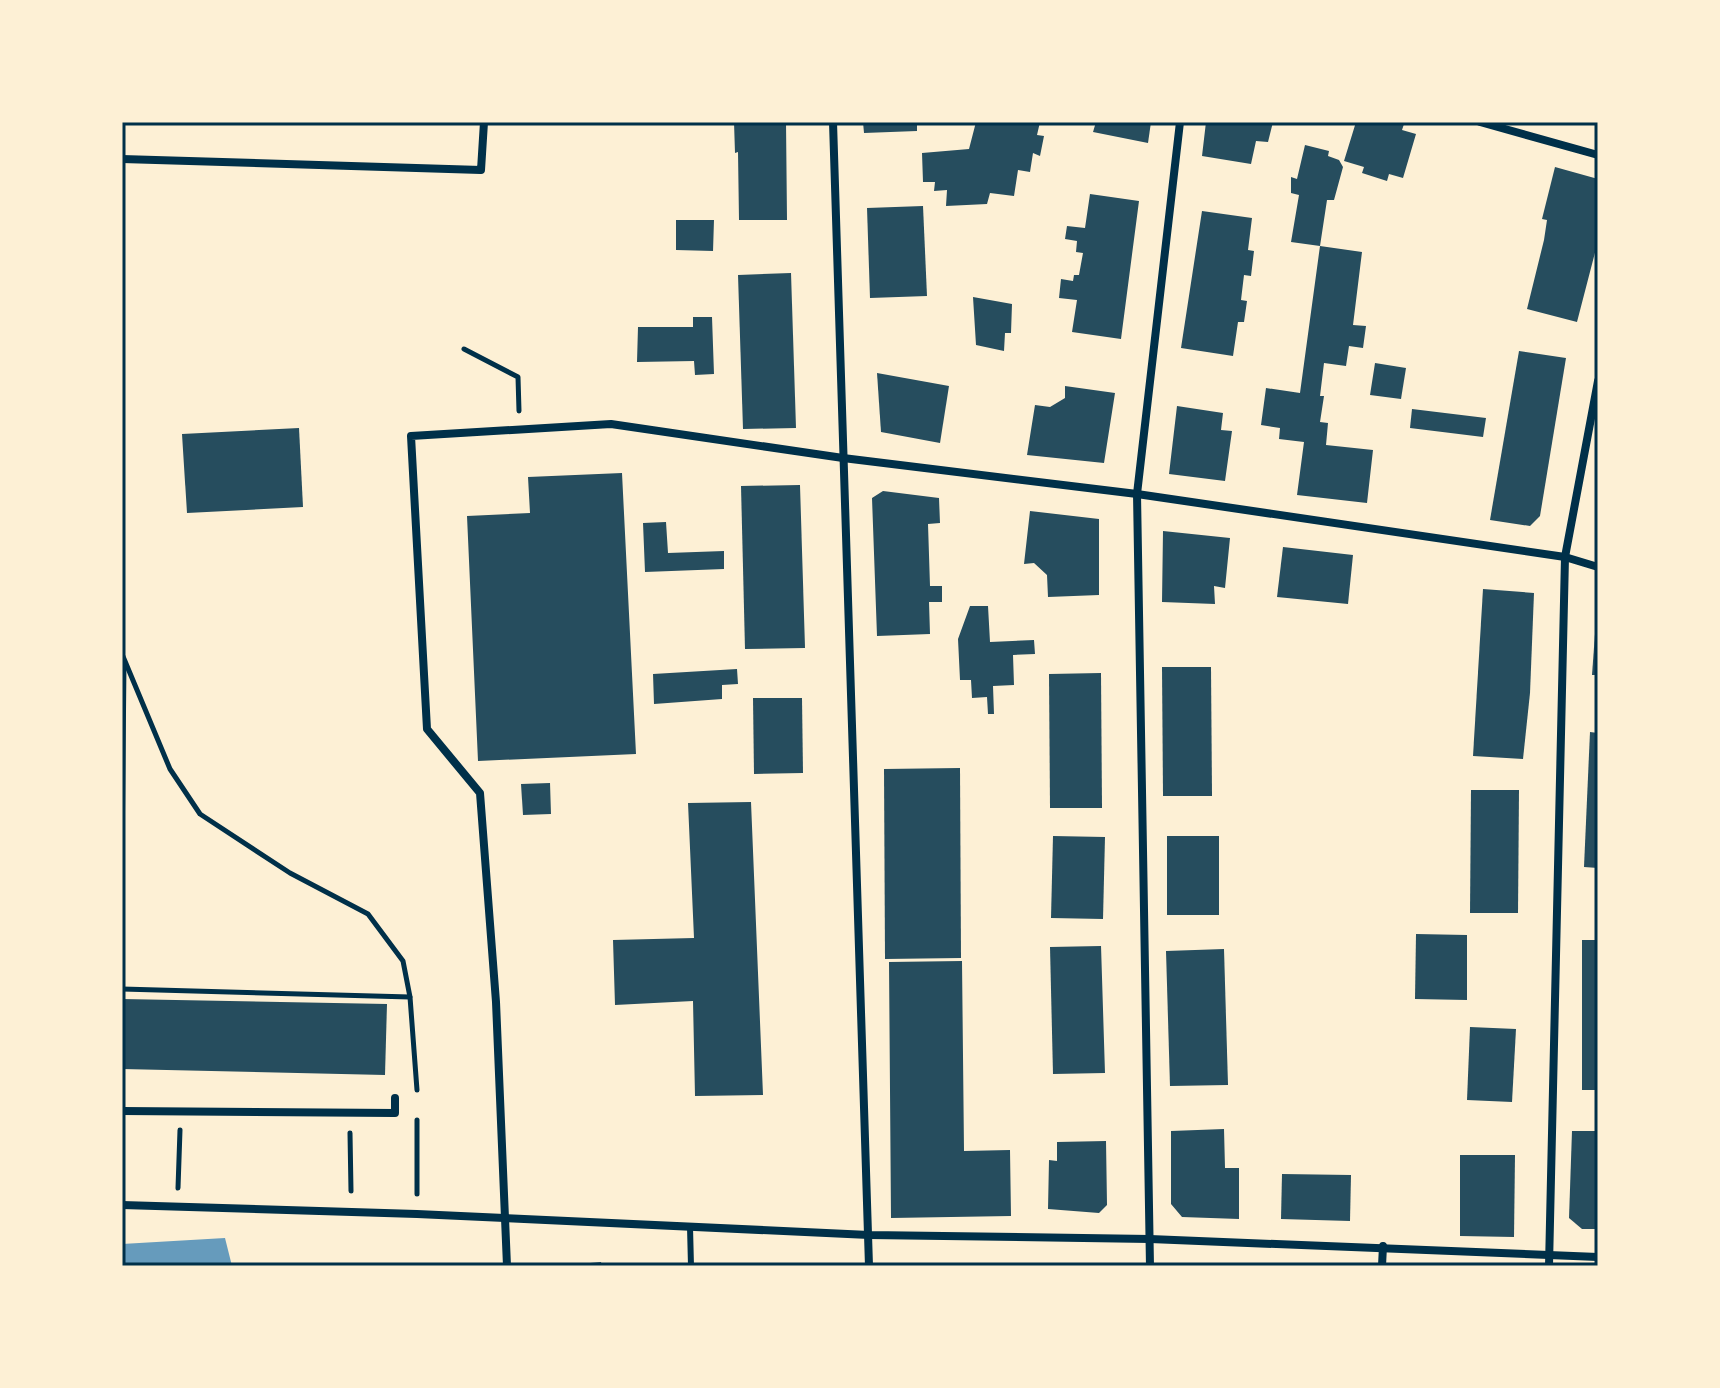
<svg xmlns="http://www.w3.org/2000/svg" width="1720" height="1388" font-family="'Playfair Display',serif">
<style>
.water{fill:#669bbc}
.building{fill:#264d5e}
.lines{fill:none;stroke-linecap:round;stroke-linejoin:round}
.path{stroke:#003049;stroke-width:5}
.service{stroke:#003049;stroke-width:6}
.minor{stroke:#003049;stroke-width:8}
.neatline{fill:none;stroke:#003049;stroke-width:3}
</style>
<rect width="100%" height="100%" fill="#fdf0d5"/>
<path class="water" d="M225,1238l7,28h-110v-22z"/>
<g class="building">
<path d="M734,122h52l1,98h-48l-1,-68 -3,1z"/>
<path d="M863,122h54v9l-53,2z"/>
<path d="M976,122h64l-3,13 7,1 -4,20 -7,-3 -3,19 -12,-2 -4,26 -24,-3 -3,11 -41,2 1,-16 -13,1 1,-9h-12l-1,-29 47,-4z"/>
<path d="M1096,122h55l-3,21 -55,-11z"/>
<path d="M1206,122h67l-5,20 -12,-1 -5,23 -49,-8z"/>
<path d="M1356,122h40l8,2 -2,6 14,4 -13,44 -14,-4 -2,7 -25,-8 2,-6 -20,-6z"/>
<path d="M1305,145l24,6 -1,5 11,4 4,7 -9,33h-7l-7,46 -29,-4 8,-47 -8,-2v-16l6,2z"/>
<path d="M1555,167l43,12v62l-21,81 -50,-13 17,-69 3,-20 -5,-1z"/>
<path d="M1090,194l49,7 -18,138 -49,-7 5,-32 -18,-2 2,-19 12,2 1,-6h5l4,-22 -7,-1 1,-11 -12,-2 2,-13 18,2z"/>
<path d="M923,206l4,90 -57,2 -3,-90z"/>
<path d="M1202,211l50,7 -4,32 6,1 -3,25 -7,-1 -3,25 6,1 -3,21h-6l-5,34 -52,-8z"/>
<path d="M676,220h38l-1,31 -37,-1z"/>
<path d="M1320,246l42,6 -9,73 13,1 -3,22 -14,-2 -3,20 -22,-3 -4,33h4l-4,26 8,1 -2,22 47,5 -6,53 -70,-8 7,-53 -25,-3 1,-11 -19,-3 5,-37 34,5z"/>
<path d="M791,273l5,155 -53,1 -5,-154z"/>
<path d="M973,297l39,7 -1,29h-6l-1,18 -28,-6z"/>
<path d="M693,317h19l2,57 -19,1 -1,-14 -57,1 1,-35h55z"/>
<path d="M1519,351l47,7 -26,158 -10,10 -40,-6z"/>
<path d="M1375,363l31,5 -5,31 -31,-4z"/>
<path d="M877,373l72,13 -9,57 -59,-11z"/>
<path d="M1065,386l50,7 -11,70 -77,-8 8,-50 15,2 15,-9z"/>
<path d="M1177,406l46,7 -2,17 11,1 -7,50 -56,-7z"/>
<path d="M1412,409l74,9 -3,19 -73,-9z"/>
<path d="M299,428l4,79 -116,6 -5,-79z"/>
<path d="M622,473l14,281 -158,7 -11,-245 63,-3 -2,-36z"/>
<path d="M800,485l5,163 -60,1 -4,-163z"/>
<path d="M883,491l56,7 1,25 -12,1 2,62h12v16h-13l1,32 -53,2 -5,-138z"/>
<path d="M1030,511l69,8v76l-51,2 -1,-22 -13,-12 -10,1z"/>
<path d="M666,522l2,31 56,-2v18l-79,3 -2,-49z"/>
<path d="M1163,531l67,7 -5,50 -11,-2 1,18 -53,-2z"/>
<path d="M1283,547l70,8 -5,49 -71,-7z"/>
<path d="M1483,589l51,4 -4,100 -7,66 -50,-3z"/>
<path d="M970,606h18l2,36 44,-2 1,14 -22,1 1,30 -21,1 1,28h-6l-1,-17 -15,1 -1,-18h-11l-2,-41z"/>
<path d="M1596,620h2v55h-6z"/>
<path d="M1162,667h49l1,129h-49z"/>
<path d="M737,669l1,15 -16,1v14l-68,5 -1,-30z"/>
<path d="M1101,673l1,135h-52l-1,-134z"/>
<path d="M753,698h49l1,75 -49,1z"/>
<path d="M1590,732l8,1v135l-14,-1z"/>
<path d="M960,768l1,190 -76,1 -1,-190z"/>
<path d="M550,783l1,31 -28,1 -2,-31z"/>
<path d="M1471,790h48l-1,123h-48z"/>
<path d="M751,802l12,293 -68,1 -2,-95 -78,4 -2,-65 81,-2 -6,-135z"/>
<path d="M1053,836l52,1 -2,82 -52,-1z"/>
<rect x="1167" y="836" width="52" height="79"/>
<path d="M1416,934l51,1v65l-52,-1z"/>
<rect x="1582" y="940" width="16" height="150"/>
<path d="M1101,946l4,127 -52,1 -3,-127z"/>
<path d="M1224,949l4,136 -58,1 -4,-135z"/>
<path d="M962,961l2,190 46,-1 1,66 -120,2 -2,-256z"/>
<path d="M122,999l265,5 -2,71 -263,-6z"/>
<path d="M1470,1027l46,2 -4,73 -45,-2z"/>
<path d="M1224,1129l1,39h14v51l-57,-2 -11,-13v-73z"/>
<path d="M1572,1131h26v98h-16l-13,-11z"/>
<path d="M1106,1141l1,64 -8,8 -51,-4 1,-49 8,1v-19z"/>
<path d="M1460,1155h55l-1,82 -54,-1z"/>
<path d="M1282,1174l69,1 -1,46 -69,-2z"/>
<path d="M601,1262l1,4h-23v-2z"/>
</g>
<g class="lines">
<g class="path">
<path d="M464,349l54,28 1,34"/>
<path d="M122,654l48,115 30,45 90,59 78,41 35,47 7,36 7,93"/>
<path d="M122,862l2,-200"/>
<path d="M122,989l288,8"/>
<path d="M350,1133l1,58"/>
<path d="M178,1188l2,-58"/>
<path d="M417,1194v-74"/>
</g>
<path class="service" d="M690,1227l1,39"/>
<g class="minor">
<path d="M833,122l36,1144"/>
<path d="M1480,122l118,33"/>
<path d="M122,159l359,11 3,-48"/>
<path d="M122,1111l273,2v-15"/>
<path d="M122,1205l295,9 452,21 281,4 448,18"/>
<path d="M507,1266l-11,-264 -16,-209 -53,-64 -16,-293 200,-12 232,34 294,36 428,63 33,10"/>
<path d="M1150,1266l-13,-772 43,-372"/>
<path d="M1382,1266l1,-20"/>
<path d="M1549,1266l16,-709 33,-176"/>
</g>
</g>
<rect width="1720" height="1388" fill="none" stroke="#fdf0d5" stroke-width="248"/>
<rect x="124" y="124" width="1472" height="1140" class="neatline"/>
</svg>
